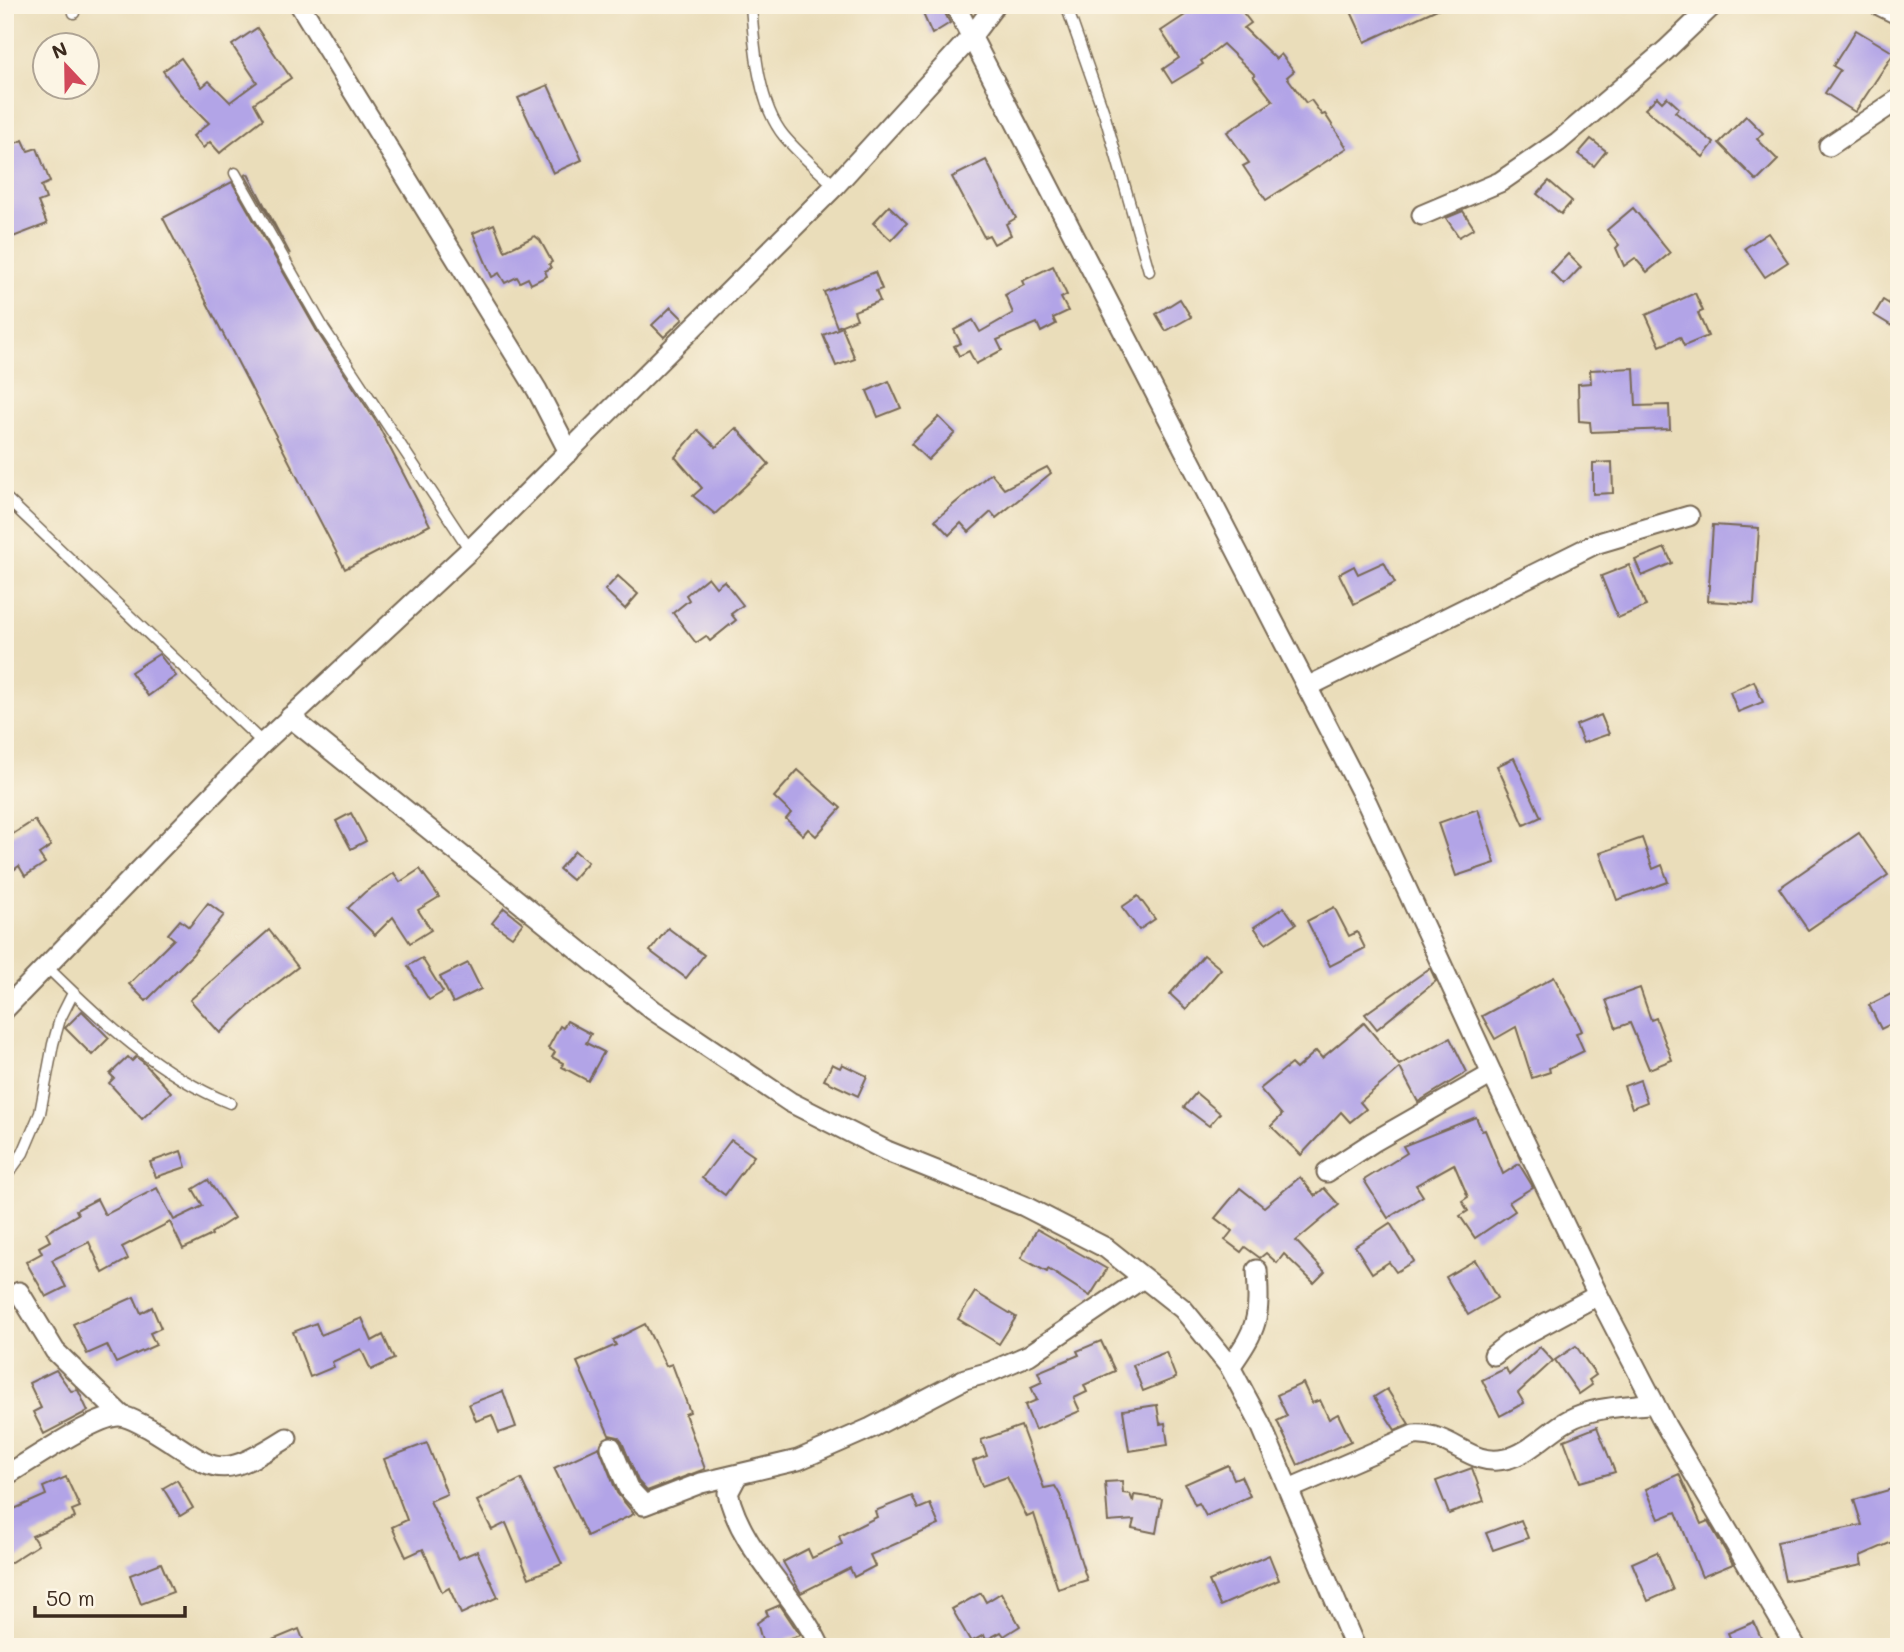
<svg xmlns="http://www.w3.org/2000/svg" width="1904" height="1652" font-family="Mali,sans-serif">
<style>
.building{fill:#b2a4e7}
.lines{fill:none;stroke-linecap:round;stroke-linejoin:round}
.lane-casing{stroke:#786955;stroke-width:13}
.street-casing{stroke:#786955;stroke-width:23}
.lane{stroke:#fff;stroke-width:10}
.street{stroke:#fff;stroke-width:19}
</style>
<rect width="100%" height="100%" fill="#fcf5e5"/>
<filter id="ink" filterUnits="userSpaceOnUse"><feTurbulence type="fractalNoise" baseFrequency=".0143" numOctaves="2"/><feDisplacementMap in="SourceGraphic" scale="14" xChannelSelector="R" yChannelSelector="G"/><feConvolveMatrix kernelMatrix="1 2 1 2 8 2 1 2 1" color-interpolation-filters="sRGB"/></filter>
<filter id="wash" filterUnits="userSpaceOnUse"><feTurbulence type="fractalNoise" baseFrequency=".00686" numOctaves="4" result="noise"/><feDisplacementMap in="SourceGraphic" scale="28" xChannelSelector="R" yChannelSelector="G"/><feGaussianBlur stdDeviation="1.57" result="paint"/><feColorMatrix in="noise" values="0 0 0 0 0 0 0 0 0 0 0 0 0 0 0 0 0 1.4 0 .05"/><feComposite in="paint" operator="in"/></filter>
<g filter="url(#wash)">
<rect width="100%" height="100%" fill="#eaddba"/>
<g id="blocks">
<g class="building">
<path d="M919,5h22l9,18 -18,11z"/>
<path d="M1178,5h59l14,18 -7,5 32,31 5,-5 13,17 -7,6 19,26 5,-3 11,15 3,-1 22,34 -81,52 -23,-34 6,-3 -22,-31 46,-31 -20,-25 2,-1 -32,-31 -22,17 2,3 -31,19 -9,-14 16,-11 -18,-27 24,-16z"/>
<path d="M1348,5h98l-81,37z"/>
<path d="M257,28l34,50 -37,25 9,16 -36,28 -7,6 -10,-11 -7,6 -10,-12 16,-13 -29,-29 -17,-23 18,-13 21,29 7,-6 21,21 27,-20 -25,-37z"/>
<path d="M1856,30l38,23 -39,59 -30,-19 15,-23 -7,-4z"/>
<path d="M548,85l34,75 -29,13 -35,-75z"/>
<path d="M1657,97l5,5 5,-5 12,11 -4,4 39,31 -11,14 -58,-48z"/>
<path d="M1746,116l17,17 -6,6 21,21 -21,21 -38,-38z"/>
<path d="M1591,139l15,12 -12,15 -16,-12z"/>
<path d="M23,140l5,11 9,-3 13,34 -9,4 5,13 -8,3 9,22 -42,16v-93z"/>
<path d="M986,160l30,58 -10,6 5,11 -17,9 -5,-9 -5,2 -32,-60z"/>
<path d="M248,174l42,80 -45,-79z"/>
<path d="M1549,181l23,20 -11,13 -24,-20z"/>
<path d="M232,182l86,151 59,90 53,102 -85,44 -182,-351z"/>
<path d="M889,206l18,17 -16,17 -18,-17z"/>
<path d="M1633,208l37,45 -23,19 -12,-14 -11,8 -8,-18 3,-3 -12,-15z"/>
<path d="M1463,211l11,17 -15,9 -13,-19z"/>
<path d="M494,224l11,27 30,-15 5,4 12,22 -3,2 2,4 -6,3 2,5 -16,8 -3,-6 -8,4 -3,-5 -12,6 -6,-10 -7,4 -19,-44z"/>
<path d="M1768,233l20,29 -23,15 -20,-29z"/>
<path d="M1568,254l13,13 -17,18 -13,-13z"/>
<path d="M1053,266l14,29 -6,3 7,13 -15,7 3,6 -15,8 -4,-9 -40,17 5,10 -26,14 -7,-13 -10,5 -5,-10 7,-3 -7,-13 19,-10 7,12 33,-19 -8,-18 19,-10 -2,-4z"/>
<path d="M875,272l7,17 -6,2 4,10 -26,10 3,8 -20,8 -13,-35z"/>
<path d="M1695,293l8,18 -5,2 10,23 -24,10 -4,-9 -20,9 -14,-31z"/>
<path d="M1180,299l11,18 -25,14 -10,-17z"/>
<path d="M1883,300l16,10 -7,16 -18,-11z"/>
<path d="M671,307l12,12 -19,18 -12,-12z"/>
<path d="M842,327l13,32 -19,7 -13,-31z"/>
<path d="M1634,368l2,38 33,-1 1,24 -79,3 -1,-10 -11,-1 -1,-37 13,-1 -1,-13z"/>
<path d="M889,381l12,27 -23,9 -11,-26z"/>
<path d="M939,417l16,16 -27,27 -17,-16z"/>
<path d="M736,428l33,36 -54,50 -22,-18 9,-8 -27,-31 23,-27 18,17z"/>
<path d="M1612,462l1,31 -20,1v-31z"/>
<path d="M1047,467l4,6 -55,45 -5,-6 -22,20 -8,-9 -12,12 -14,-15 56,-47 13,16z"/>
<path d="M1713,525l46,3 -5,76 -46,-3z"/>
<path d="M1665,548l7,15 -30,13 -7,-16z"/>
<path d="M1384,562l11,21 -41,21 -15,-30 15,-8 4,8z"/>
<path d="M1629,565l17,41 -28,12 -17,-42z"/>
<path d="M618,576l20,18 -13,15 -20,-19z"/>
<path d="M708,577l8,10 8,-6 19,24 -12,9 5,6 -26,21 -4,-5 -10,7 -23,-30 16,-13 -3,-5z"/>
<path d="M159,654l17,22 -28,20 -17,-24z"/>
<path d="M1754,681l9,21 -25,10 -8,-20z"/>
<path d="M1601,715l8,19 -26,9 -7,-18z"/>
<path d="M1514,758l27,59 -17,8 -27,-59z"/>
<path d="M798,770l43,38 -25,28 -8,-7 -5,6 -17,-16 5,-6 -17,-16z"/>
<path d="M1478,809l17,54 -39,13 -18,-53z"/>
<path d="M351,813l15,28 -15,8 -15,-28z"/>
<path d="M35,820l16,26 -12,8 6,9 -20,13 -6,-10 -7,5 -7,-10v-22z"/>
<path d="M1859,833l29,42 -80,55 -29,-42z"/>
<path d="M1642,838l11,31 9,-4 6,17 -51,18 -17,-47z"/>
<path d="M575,851l13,11 -16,18 -13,-11z"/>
<path d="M420,869l19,28 -21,13 13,20 -21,13 -17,-26 -18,18 -27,-27 17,-16 29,-19 6,9z"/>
<path d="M1138,896l17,23 -16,11 -17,-23z"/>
<path d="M208,903l16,12 -32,40 -46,46 -17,-17 45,-45 -6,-5 12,-14 9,7z"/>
<path d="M1284,907l12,17 -30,20 -12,-17z"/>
<path d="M1334,907l15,29 8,-4 8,16 -35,18 -23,-45z"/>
<path d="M504,908l19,15 -11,14 -20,-14z"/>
<path d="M668,928l36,27 -18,23 -36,-27z"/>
<path d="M269,930l29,37 -41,32 -37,34 -30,-33z"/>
<path d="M1204,955l17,14 -35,40 -16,-15z"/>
<path d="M422,958l21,34 -14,8 -21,-34z"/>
<path d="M468,963l13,26 -28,14 -13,-26z"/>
<path d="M1430,968l6,13 -59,48 -12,-15z"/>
<path d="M1554,977l22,41 6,13 -6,2 8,18 -35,17 1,4 -18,6 -16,-51 -21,12 -13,-23z"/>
<path d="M1640,988l11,32 5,-2 16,42 -23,9 -19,-46 -14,5 -10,-28z"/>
<path d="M1899,990v30l-18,9 -12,-24z"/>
<path d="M82,1011l27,27 -17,17 -27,-27z"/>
<path d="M567,1021l24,13 -5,9 18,9 -16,29 -26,-14 1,-4 -11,-6 3,-5 -7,-4 12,-22 3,2z"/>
<path d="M1364,1023l35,42 51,-27 17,34 -49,30 -18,-34 -40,34 6,7 -16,13 -9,-10 -40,43 -30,-29 11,-11 -22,-26 31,-25 5,5 20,-18 6,7z"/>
<path d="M128,1057l4,4 4,-4 7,5 28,30 -29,27 -33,-36 5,-5 -4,-4z"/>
<path d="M832,1064l8,4 2,-4 25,12 -9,20 -34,-16z"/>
<path d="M1640,1080l7,22 -15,6 -8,-22z"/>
<path d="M1196,1093l24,20 -11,13 -25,-19z"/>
<path d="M1476,1117l6,14 3,-1 18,44 16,-10 14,23 -24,15 6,9 -40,27 -15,-22 8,-5 -6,-10 6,-4 -14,-33 -38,21 7,11 -35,22 -24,-38 43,-27 -4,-7z"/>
<path d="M731,1140l23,16 -29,39 -23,-17z"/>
<path d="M181,1151l5,16 -30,10 -6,-15z"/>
<path d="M1300,1177l15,19 9,-8 15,17 -43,36 29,31 -11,11 -30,-29 -7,9 -11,-10 -6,5 -15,-11 -4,5 -16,-12 7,-9 -17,-13 25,-30 24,19z"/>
<path d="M208,1180l26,38 -23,15 1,2 -29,14 -13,-27 -48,25 6,12 -25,14 -14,-31 -37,18 14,27 -20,10 -20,-35 16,-9 -3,-6 11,-6 -4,-8 32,-19 -2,-4 21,-11 8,16 52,-27 17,32 29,-14 -10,-17z"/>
<path d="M1390,1223l24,38 -18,11 -7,-10 -17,11 -17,-27z"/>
<path d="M1037,1229l70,40 -17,27 -42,-27 -1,3 -26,-14z"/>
<path d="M1475,1260l22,38 -29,17 -22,-38z"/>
<path d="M975,1292l41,25 -17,27 -41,-25z"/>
<path d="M134,1297l7,16 11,-6 9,21 -11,5 6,12 -40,18 -9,-18 -20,9 -14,-30z"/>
<path d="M362,1318l10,23 11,-6 11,24 -23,11 -10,-21 -29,13 2,5 -24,10 -17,-45 23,-9 5,12z"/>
<path d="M645,1324l21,42 6,-2 18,48 -5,2 20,55 -58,22 -9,-10 -16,-39 -4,-5 -9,-2 -32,-73 39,-17 -3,-5z"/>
<path d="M1101,1341l14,30 -31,14 3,7 -13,6 6,13 -45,19 -10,-25 12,-5 -6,-13 11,-5 -4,-10 41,-17 -2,-4z"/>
<path d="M1576,1346l20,29 -7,5 3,5 -13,9 -24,-34z"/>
<path d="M1540,1347l13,14 -35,32 6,10 -24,13 -18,-36 24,-12 3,7z"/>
<path d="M1166,1352l10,26 -33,13 -10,-26z"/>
<path d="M56,1370l15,21 7,-1 10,21 -44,23 -11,-22 8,-4 -12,-25z"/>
<path d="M1303,1383l9,20 8,-3 9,19 9,-5 13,27 -53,24 -21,-44 10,-5 -10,-21z"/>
<path d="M1387,1389l22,35 -14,6 -21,-33z"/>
<path d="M503,1391l13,36 -17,6 -7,-18 -16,6 -7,-17z"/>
<path d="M1157,1405l3,19 5,-1 3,22 -39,6 -6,-41z"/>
<path d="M1021,1426l23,62 11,-2 5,9 27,85 -29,9 -24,-75 -7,3 -20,-40 -25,9 -9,-25 14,-5 -6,-16z"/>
<path d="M1597,1427l18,45 -35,10 -16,-42z"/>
<path d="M427,1443l20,51 -17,7 28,58 19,-8 21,46 -37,17 -12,-26 -7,4 -19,-43 -17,8 -14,-30 15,-7 -23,-61z"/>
<path d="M599,1447l18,46 17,21 -47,22 -33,-68z"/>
<path d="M1228,1465l6,14 7,-3 9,20 -44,20 -7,-13 -4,2 -10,-21z"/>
<path d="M1472,1468l12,33 -35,13 -13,-33z"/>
<path d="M1679,1474l22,50 7,-3 25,43 -31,13 -26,-65 -17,7 -13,-30z"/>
<path d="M66,1477l14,30 -8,3 3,8 -43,18 6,9 -33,21v-53l41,-18 -3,-8z"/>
<path d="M521,1479l41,85 -33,14 -23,-55 -14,7 -15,-29z"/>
<path d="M177,1480l16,28 -13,8 -17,-28z"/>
<path d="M1122,1481l1,12 7,1 3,8 1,-7 28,4 -6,34 -24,-5 2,-8 -26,2 -3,-40z"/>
<path d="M1899,1487v52l-39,17 2,9 -77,16 -8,-39 85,-17 -8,-25z"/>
<path d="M912,1496l6,13 12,-5 9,21 -69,30 5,11 -21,11 -4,-9 -49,25 -18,-31 25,-13 4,9 30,-14 -3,-8 38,-19 -2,-6z"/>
<path d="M1521,1520l7,18 -35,12 -7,-17z"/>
<path d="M1657,1552l16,38 -25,11 -16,-38z"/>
<path d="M1269,1555l10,25 -59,26 -11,-25z"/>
<path d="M161,1563l12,29 -32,12 -11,-29z"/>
<path d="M981,1593l5,9 15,-9 19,33 -16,10 -3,-4 -15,8 -2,-5 -13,7 -19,-33z"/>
<path d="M780,1605l20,30 -36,12 -7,-24 11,-8 -2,-4z"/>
<path d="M1754,1622l11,25h-31l-6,-14z"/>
<path d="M299,1629l7,18h-48v-1z"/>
</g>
</g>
</g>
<g filter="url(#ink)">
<use href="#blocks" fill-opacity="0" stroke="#786955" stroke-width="2"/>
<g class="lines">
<defs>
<g id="lane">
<path d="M72,5l2,8"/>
<path d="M751,5c3,40 7,100 33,131 15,18 34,34 51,50"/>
<path d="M1066,5l38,108 45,158"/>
<path d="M235,173l89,156 146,221"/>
<path d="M5,497l258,246"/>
<path d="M47,967c54,53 112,108 183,136"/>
<path d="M5,1178l18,-25 17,-40 13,-69 7,-25 13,-26"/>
</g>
<g id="street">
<path d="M300,5l237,385 32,62"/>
<path d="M955,5l412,798 125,271 106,221 68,131 130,221"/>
<path d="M1879,5l20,10"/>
<path d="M1829,146l70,-47"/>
<path d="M1422,215l78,-33 58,-40 108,-92 47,-45"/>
<path d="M1307,687l288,-143 94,-28"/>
<path d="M290,717l363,293 137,92 97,49 137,55 82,42 77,61 47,58 31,58 94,222"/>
<path d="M5,1009l258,-266 207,-193 365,-364 136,-149 24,-32"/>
<path d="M1327,1172l46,-30 119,-68"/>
<path d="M19,1292l36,59 66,64"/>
<path d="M1494,1355l15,-12 89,-48"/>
<path d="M1230,1367c28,-40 30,-48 27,-97"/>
<path d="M611,1447l17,41 16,17 57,-22 97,-23 73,-32 94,-49 25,-7 39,-17 114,-77"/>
<path d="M5,1476c24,-14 90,-60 114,-60 10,0 21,8 30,12 68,40 62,58 138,10"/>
<path d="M737,1476l-9,17c14,59 67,100 92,154"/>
<path d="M1289,1489l125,-54c38,-3 55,32 91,24 25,-5 43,-28 64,-39 26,-14 57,-13 85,-17"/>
</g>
</defs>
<use href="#lane" class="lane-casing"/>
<use href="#street" class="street-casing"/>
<use href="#lane" class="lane"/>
<use href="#street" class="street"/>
</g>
</g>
<rect width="1904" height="1652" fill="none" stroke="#fcf5e5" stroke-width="28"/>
<g transform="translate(66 66) rotate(338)"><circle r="33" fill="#fcf5e5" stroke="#afa495" stroke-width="2"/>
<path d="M0-5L12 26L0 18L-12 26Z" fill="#d1495b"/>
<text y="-10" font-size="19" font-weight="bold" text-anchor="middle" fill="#3b2a1e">N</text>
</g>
<path d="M35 1606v10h150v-10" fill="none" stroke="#3b2a1e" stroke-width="3.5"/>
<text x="46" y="1606" font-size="21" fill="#3b2a1e" stroke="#fcf5e5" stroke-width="5" paint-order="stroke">50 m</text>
</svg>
